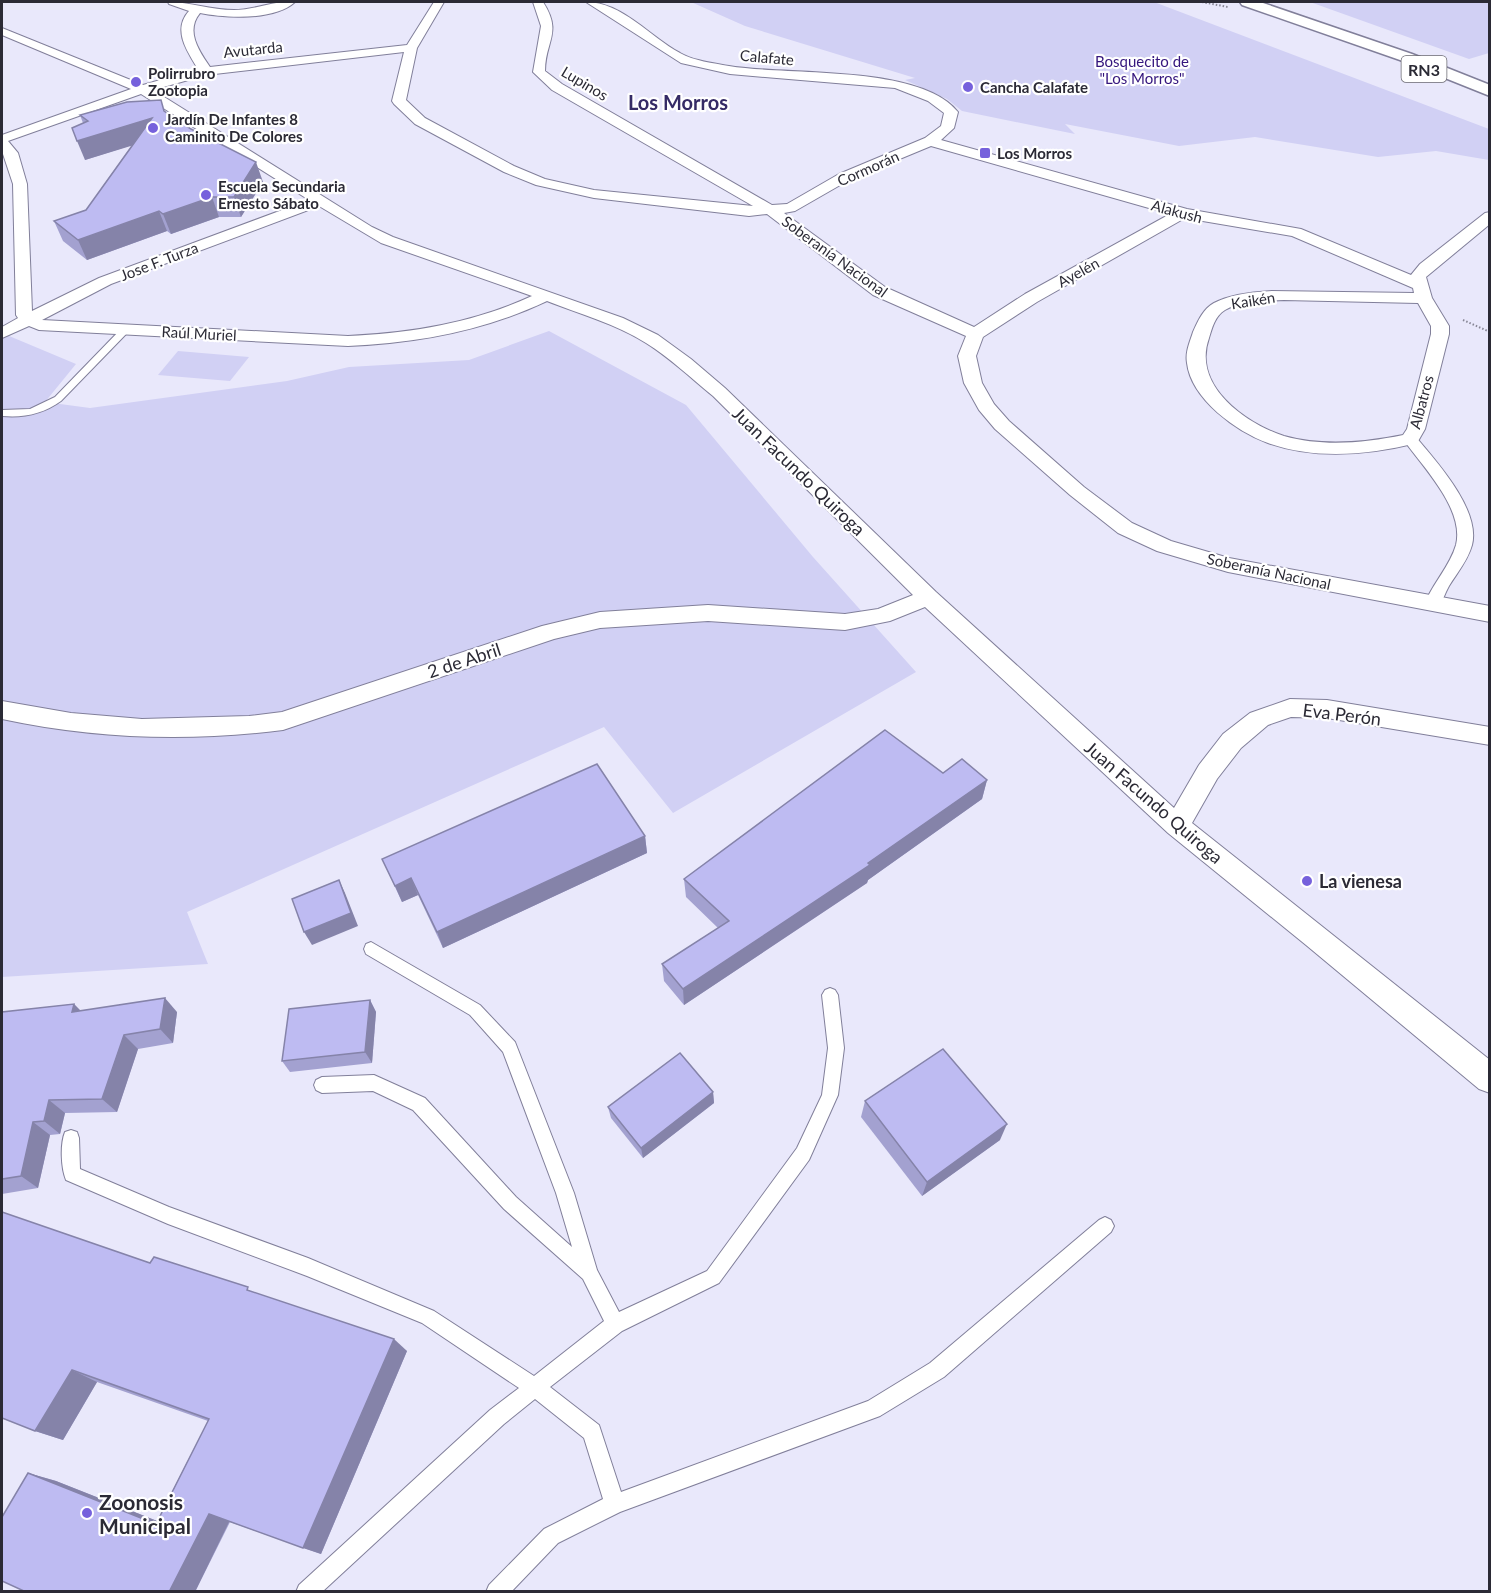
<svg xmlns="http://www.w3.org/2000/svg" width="1491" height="1593" font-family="Lato,sans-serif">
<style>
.green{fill:#d1d0f4}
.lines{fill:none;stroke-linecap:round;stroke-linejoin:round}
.service-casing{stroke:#817f9a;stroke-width:2}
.pedestrian-casing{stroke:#817f9a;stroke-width:2}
.minor-casing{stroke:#817f9a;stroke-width:2}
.trunk-casing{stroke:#817f9a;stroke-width:3}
.path{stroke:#878695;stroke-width:2;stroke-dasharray:1.5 2;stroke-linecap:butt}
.service{fill:#fff;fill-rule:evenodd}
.pedestrian{fill:#fff;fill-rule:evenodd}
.minor{fill:#fff;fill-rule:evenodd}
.trunk{fill:#fff;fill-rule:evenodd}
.wall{fill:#a3a1d0}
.shaded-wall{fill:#8583a9}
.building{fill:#bebbf2;stroke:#8583a9;stroke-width:1.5}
.poi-dot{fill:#7661dc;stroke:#fff;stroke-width:2}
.labels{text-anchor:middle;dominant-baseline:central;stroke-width:4.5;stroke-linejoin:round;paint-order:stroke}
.far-street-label{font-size:15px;fill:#2b2a35;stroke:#fff}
.far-park-label{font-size:15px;fill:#34157d;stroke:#fff}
.far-poi-label{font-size:15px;font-weight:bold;fill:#2b2a35;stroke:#fff;text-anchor:start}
.shield{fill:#fff;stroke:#6b6a72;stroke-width:1.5}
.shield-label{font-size:16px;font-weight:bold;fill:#2b2a35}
.street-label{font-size:18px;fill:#2b2a35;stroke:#fff}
.poi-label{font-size:18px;font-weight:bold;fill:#2b2a35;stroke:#fff;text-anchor:start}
.far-district-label{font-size:20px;font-weight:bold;fill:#352b66;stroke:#fff}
.near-poi-label{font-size:21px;font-weight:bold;fill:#2b2a35;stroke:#fff;text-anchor:start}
</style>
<rect width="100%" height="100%" fill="#e9e8fb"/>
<g class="green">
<path d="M691,2h463l335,127v31l-53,-9 -58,6 -123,-20 -76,9 -114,-22 10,10 -113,-23 -15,-12 -42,-19 10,-2 -170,-52z"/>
<path d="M1310,2h179v51l-20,6z"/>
<path d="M549,331l137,74 127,152 103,115 -243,141 -69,-86 -417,185 21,52 -206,13v-644l74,31 -31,38 45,6 197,-27 62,-14 120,-7z"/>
<path d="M178,351l71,6 -19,24 -72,-6z"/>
</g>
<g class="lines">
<defs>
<g id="service">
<path d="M122,328l8,2 -69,71c-18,13 -37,17 -59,15v-6l28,-1 25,-12z"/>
<path d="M371,942l109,63 35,37 59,151 23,77 22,42 88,-41 90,-123 25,-53 6,-47 -6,-53 3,-5 5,-2 5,2 3,5 6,53 -6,47 -29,65 -90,123 -97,48 -72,56 49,38 22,67 247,-91 62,-38 169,-143 6,-3 6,3 3,6 -3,6 -167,145 -64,39 -260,96 -62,31 -47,49h-25l3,-7 55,-56 59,-30 -19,-61 -49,-39 -31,25 -182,168h-26l3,-7 191,-175 29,-22 -97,-65 -115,-47 -139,-52 -102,-44c-5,-12 -6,-36 -1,-48l6,-2 6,2 2,6 1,31 89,38 139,51 126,53 100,65 70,-55 -21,-42 -79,-70 -91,-99 -40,-19 -51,2 -6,-3 -2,-5 2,-5 6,-3 52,-2 51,23 91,99 56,50 -16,-54 -53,-141 -33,-37 -104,-61 -2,-5 2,-5z"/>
</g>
<path id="pedestrian" d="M1410,435l5,1c21,25 66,74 57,109 -4,15 -15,28 -23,41 -4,7 -6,14 -10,21h-12l-2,-4c8,-20 25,-37 31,-58 9,-36 -34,-79 -53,-106z"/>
<path id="minor" d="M168,2c22,0 43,8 66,8 21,0 41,-10 61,-8 -21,19 -70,16 -95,11 -15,18 -1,38 10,54l197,-22 27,-43h10l-27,46 -11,52 19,18 89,48 31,13 49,11 159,16 -201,-116 -19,-18 8,-46 -8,-24h10c20,31 2,39 2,69l17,13 210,121 15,-1 52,-30 86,-36 16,-12 3,-13 -16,-12 -33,-13 -165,-14 -49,-11 -95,-61c36,0 64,35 94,51 14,8 33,10 49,13 58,10 191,-2 229,46l-4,16 -13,12 246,69 114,20 110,46 9,-11 65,-51 5,-1v12l-64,53 6,21 17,28v8l-24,95 -8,14c-49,12 -101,17 -149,0 -31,-11 -77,-44 -81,-80 -2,-11 3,-21 6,-31 5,-11 10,-23 21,-29 17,-9 39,-11 58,-12l142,2 -1,-5 -121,-52 -107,-18 -148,84 -54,35 -7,19 6,27 12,21 15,17 75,66 48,36 39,18 58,17 261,48v16l-262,-50 -71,-21 -39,-18 -48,-38 -75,-66 -16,-19 -15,-27 -6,-27 8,-20 -93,-41 -106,-81 -18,2 -155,-18 -58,-13 -32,-13 -89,-48 -21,-20 -2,-3 12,-49 -198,23 -53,15 219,137 21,10 230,81 35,17 33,24 34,29 211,204 238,216 25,-43 24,-31 27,-21 40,-14 37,1 163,27v18l-163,-27 -36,-1 -23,8 -27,23 -24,31 -25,44 298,237v33l-11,-4 -173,-144 -138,-112 -243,-226 -35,14 -45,9 -137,-9 -108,7 -46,11 -271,91c-95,12 -188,9 -281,-11v-18l69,12 71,6 107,-3 33,-4 260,-86 58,-14 108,-7 137,9 33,-5 35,-14 -200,-199c-22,-18 -43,-38 -67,-53 -30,-19 -66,-29 -99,-42 -63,30 -130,42 -199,45l-309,-16 -10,-4 -27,12v-11l16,-9 -2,-3 -3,-131 -11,-33v-16l129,-46 -129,-54v-7l141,57 55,-16c-11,-18 -26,-39 -9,-58l-20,-7zM141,94l168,106 -210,78 -67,33 -5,-127 -9,-31 -10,-12zM931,146l239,68 -145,80 -51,33 -89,-40 -101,-74 11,-2 54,-31zM319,206l62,37 151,53c-59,27 -120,37 -184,40l-306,-16 69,-36zM1284,300l134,3 13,23v8l-24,95 -4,6c-39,8 -80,12 -119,1 -40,-13 -92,-51 -75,-98 3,-10 6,-22 16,-28 17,-10 40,-9 59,-10z"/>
<path id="trunk" d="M1240,2h20l152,52 78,31v11l-90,-36 -158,-55z"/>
</defs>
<use href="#service" class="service-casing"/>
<use href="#pedestrian" class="pedestrian-casing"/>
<use href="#minor" class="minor-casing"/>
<use href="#trunk" class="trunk-casing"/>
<g class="path">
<path d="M1202,2l26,5"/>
<path d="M1463,320l27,12"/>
</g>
<use href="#service" class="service"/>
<use href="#pedestrian" class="pedestrian"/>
<use href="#minor" class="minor"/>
<use href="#trunk" class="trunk"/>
</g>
<g class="wall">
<path d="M165,112l98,70 -22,35h-22l-48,17 -4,-3 -80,29 -24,-19 -9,-20 32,-11 46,-65 -47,15 -2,-37 -3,-8z"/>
<path d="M987,780l-5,19 -114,81 -1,3 -183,122 -20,-24 -2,-17 56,-36 -32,-31 -2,-18z"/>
<path d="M645,836l2,17 -204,95 -25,-53 -16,7 -20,-43z"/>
<path d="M370,1000l6,12 -4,51 -82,9 -8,-11z"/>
<path d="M74,1004l6,7 97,1 -4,31 -35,6 -21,63 -52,1 -5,21 -10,1 -12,53 -36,6v-182z"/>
<path d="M713,1092l1,11 -71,55 -32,-40 -3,-11z"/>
<path d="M865,1101l135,39 -78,56 -61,-79z"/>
<path d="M150,1263l106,31 151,57 -86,203 -91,-32 -35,70h-169l2,-119 28,8 101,40 51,-100 -111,-39 -34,58 -28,-9z"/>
</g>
<g class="shaded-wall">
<path d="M152,118l8,19 -75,23 -8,-19z"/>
<path d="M256,162l7,20 -22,35 -7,-20z"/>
<path d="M212,197l7,20 -48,17 -8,-20z"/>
<path d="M159,211l8,20 -80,29 -9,-20z"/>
<path d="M987,780l-5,19 -114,81 -1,3 -183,122 -1,-16z"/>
<path d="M645,836l2,17 -204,95 -6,-16z"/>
<path d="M411,878l7,17 -16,7 -7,-16z"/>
<path d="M339,880l6,13 13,33 -46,19 -8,-13z"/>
<path d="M165,998l12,14 -4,31 -13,-14z"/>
<path d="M370,1000l6,12 -4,51 -7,-11z"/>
<path d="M74,1004l14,14 -16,-6z"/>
<path d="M124,1035l14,14 -21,63 -15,-13z"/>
<path d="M713,1092l1,11 -71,55 -2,-10z"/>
<path d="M49,1100l16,13 -5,21 -16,-13z"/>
<path d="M33,1122l17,13 -12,53 -17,-12z"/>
<path d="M1007,1124l-7,16 -78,56 5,-14z"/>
<path d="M394,1339l13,12 -86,203 -18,-6z"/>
<path d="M72,1370l25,12 -34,58 -28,-9z"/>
<path d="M28,1473l28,8 124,49 -24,-6z"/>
<path d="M209,1514l21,6 -35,72h-26z"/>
</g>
<g class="building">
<path d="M161,100l3,11 27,18 65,33 -22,35h-22l-49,17 -4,-3 -81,29 -24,-19 32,-11 66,-92 -75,23 -5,-13 16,-7 -8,-6 47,-13z"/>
<path d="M885,730l58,43 19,-14 25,21 -119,83 2,2 -187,124 -21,-25 67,-43 -45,-42z"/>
<path d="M597,764l48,72 -208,96 -26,-54 -16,8 -13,-27z"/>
<path d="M339,880l12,33 -47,19 -12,-33z"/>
<path d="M165,998l-5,31 -36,6 -22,64 -53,1 -5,21 -11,1 -12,54 -19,3v-167l72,-8 -2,8z"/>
<path d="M370,1000l-5,52 -83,9 7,-52z"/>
<path d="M943,1049l64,75 -80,58 -62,-81z"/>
<path d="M680,1053l33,39 -72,56 -33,-41z"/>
<path d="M2,1212l148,51 4,-6 94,30 -1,3 147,49 -91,209 -94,-34 -40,78h-143l-24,-11v-64l26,-44 128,51 53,-105 -137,-49 -37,61 -33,-13z"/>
</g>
<g class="poi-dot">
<circle cx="136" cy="82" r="6"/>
<circle cx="968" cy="87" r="6"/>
<circle cx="153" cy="128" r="6"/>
<rect x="979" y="147" width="12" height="12" rx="3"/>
<circle cx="206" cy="195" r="6"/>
<circle cx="1307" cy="881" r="6"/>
<circle cx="87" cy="1513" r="6"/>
</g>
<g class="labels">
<g class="far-street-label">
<text transform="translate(253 49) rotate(-6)">Avutarda</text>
<text transform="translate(767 57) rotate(5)">Calafate</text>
<text transform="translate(585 83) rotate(31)">Lupinos</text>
<text transform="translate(868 168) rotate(-24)">Cormorán</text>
<text transform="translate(1177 211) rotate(15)">Alakush</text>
<text transform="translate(835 256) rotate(36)">Soberanía Nacional</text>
<text transform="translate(159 261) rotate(-21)">Jose F. Turza</text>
<text transform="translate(1078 272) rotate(-29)">Ayelén</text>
<text transform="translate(1253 300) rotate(-9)">Kaikén</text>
<text transform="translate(199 333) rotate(3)">Raúl Muriel</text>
<text transform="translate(1421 402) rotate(-75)">Albatros</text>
<text transform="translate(1269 571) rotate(12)">Soberanía Nacional</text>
</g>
<g class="far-park-label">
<text x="1142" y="61">Bosquecito de<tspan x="1142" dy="17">"Los Morros"</tspan></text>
</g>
<g class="far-poi-label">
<text x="148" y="73">Polirrubro<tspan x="148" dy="17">Zootopia</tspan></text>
<text x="980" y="87">Cancha Calafate</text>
<text x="165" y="119">Jardín De Infantes 8<tspan x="165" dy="17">Caminito De Colores</tspan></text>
<text x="997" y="153">Los Morros</text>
<text x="218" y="186">Escuela Secundaria<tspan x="218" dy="17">Ernesto Sábato</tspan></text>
</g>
<rect class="shield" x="1401.5" y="56" width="45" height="26" rx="4.5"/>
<g class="shield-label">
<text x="1424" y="69">RN3</text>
</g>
<g class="street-label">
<text transform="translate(799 471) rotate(44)">Juan Facundo Quiroga</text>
<text transform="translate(464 660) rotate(-18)">2 de Abril</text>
<text transform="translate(1342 714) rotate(7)">Eva Perón</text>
<text transform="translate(1154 802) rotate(41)">Juan Facundo Quiroga</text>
</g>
<g class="poi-label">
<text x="1319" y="881">La vienesa</text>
</g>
<g class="far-district-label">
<text x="678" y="102">Los Morros</text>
</g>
<g class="near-poi-label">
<text x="99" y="1501">Zoonosis<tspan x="99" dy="24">Municipal</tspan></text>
</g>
</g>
<rect width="1491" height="1593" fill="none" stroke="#2b2a35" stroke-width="6"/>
</svg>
